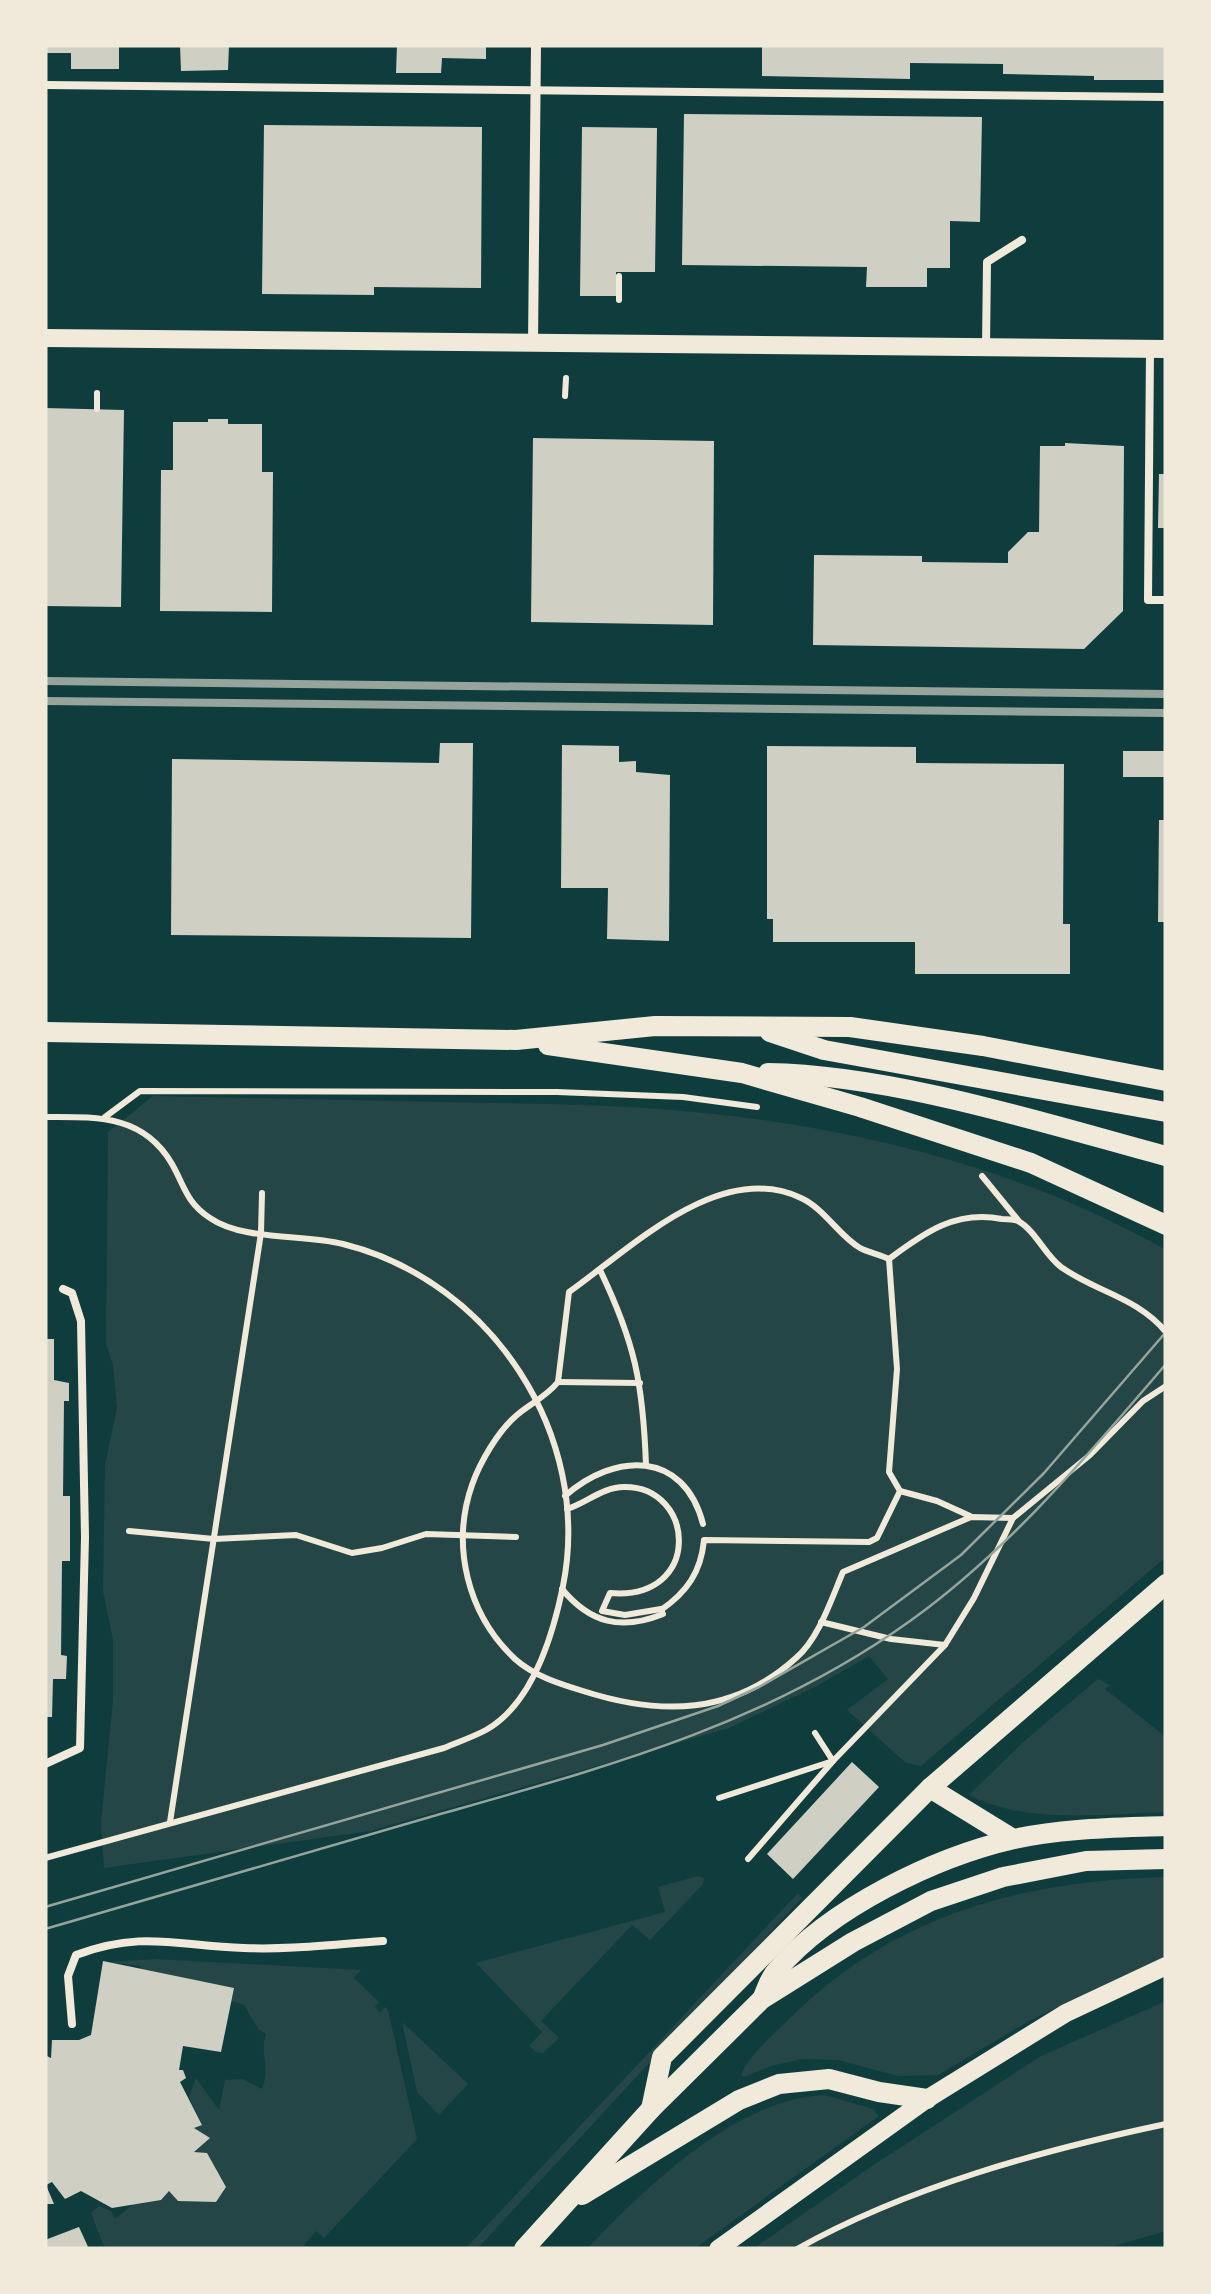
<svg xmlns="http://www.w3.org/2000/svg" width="1211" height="2294" font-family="'Work Sans',sans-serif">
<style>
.green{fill:#244646}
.building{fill:#cfcfc3}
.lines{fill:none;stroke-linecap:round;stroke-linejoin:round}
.path{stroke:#f1e9da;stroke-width:6}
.service{stroke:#f1e9da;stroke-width:8}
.minor{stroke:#f1e9da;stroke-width:10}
.tertiary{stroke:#f1e9da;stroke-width:18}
.secondary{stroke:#f1e9da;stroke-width:20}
.tram{stroke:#97a49c;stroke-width:2.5}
.rail{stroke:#97a49c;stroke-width:8}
</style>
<rect width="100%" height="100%" fill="#0f3d3e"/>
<g class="green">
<path d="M153,1096c95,2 191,4 287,6 88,2 178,2 265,11 159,16 322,58 461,137v307l-245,209 -15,-3 -59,-53 41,-31 -19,-23 -52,30 -88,42 -359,103 -266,37 -3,-46 12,-122v-60l-10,-49 2,-126 12,-57 -4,-43 -7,-21 2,-212z"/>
<path d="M1098,1679l12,6 -5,4 61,48v75c-66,2 -136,13 -197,-17l53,-52z"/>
<path d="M698,1876l6,2 -1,6 -53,56 -18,-15 -91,96 18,17 -16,15 -7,-1 -7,-6 13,-14 -66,-69 189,-51 -7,-25z"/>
<path d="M1166,1877v79l-137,65 -91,54 -40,1 -60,-16 -36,-1 -31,7 -27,11 -3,-2c8,-20 33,-41 49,-57 105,-104 232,-137 376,-141z"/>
<path d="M798,1893l4,5 -325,351h-12z"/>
<path d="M155,1959l206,11 -7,8 25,24 -4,5 5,5 5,-5 3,3 29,129 -93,99 -8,-7 -12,14 4,4h-203l-14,-36 8,-7 12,5 4,8 17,-14 37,-14 9,10 38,1 10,-15 -19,-33 -13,-2 15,-14 -15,-10 8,-4 -13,-27 7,-19 23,32 6,-30 17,-1 20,10c9,-22 -3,-35 4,-55l-7,-4 -15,-25 -104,-34 1,-5 -32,-4z"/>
<path d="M1166,2001v230l-62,18h-351l119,-83 169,-110z"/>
<path d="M402,2022l66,62 -29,31 -22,-23z"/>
<path d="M825,2095l48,14 6,7 -185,133h-107c59,-62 148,-150 238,-154z"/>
</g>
<g class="building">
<path d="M45,45h74v24h-48v-16h-26z"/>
<path d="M180,45h49l-1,25 -47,1z"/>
<path d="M397,45h89v14l-44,-1 -1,15h-45z"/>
<path d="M762,45h404v35h-72v-4l-91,-2v-10l-93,-1v16l-148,-3z"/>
<path d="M684,114l298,3 -2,105 -30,-1v47h-23v19h-61l1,-20 -185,-2z"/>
<path d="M264,125l218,2 -1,161 -107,-1v8l-112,-1z"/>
<path d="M582,127l75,1 -2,144h-39v24h-36z"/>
<path d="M45,408l79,2 -3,197 -76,-1z"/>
<path d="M208,419h20v5h34v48h11l-1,140 -112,-1 1,-141h12v-48h35z"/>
<path d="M533,438l181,3 -1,184 -182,-3z"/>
<path d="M1065,443l59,3 -1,165 -39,38 -271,-4 1,-90 108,1v6l86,1v-11l20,-20h11l1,-86h25z"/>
<path d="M1159,474h7v54h-8z"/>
<path d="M440,743h33l-2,195 -300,-3 1,-176 267,4z"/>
<path d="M562,745l57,1v16l17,-1v11l34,3 -1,166 -62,-2 1,-51h-47z"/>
<path d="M767,746l149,1v16l148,1 -1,160h7v50h-155v-32h-142v-23h-6z"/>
<rect x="1123" y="751" width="43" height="26"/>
<path d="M1159,820h7v102h-8z"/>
<path d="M45,1339h9v41l15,3v18h-5l-1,95h7v65h-8l-1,94 6,1 -1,23h-13l-1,38h-7z"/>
<path d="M852,1762l27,25 -86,92 -26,-25z"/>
<path d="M103,1961l131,27 -13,64 -38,-6 -4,24h4l3,8 -6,4 22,43 -8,3 16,10 -16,14 13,1 19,34 -10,15 -38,-1 -9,-10 -8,9 -49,8 -31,-17 -16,8 -13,-17 -6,3 8,19h-9v-149l6,3 1,-18h27l12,-5z"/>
<path d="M79,2227l10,22h-44v-9z"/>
</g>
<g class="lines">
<g class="path">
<path d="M619,300v-24"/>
<path d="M97,393v16"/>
<path d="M565,396l1,-18"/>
<path d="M45,1117c50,0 98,-3 127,47 13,23 14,38 38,54 33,23 94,16 133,26 149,37 250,192 220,342 -10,49 -31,118 -77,144 -13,7 -28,12 -42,18l-399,110"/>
<path d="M105,1117l35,-26 417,1 126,5 74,10"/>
<path d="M982,1176l36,44"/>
<path d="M889,1259l8,110 -8,103 11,19 37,10 33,15"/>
<path d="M600,1270c35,73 43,113 46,195"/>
<path d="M1166,1332c-29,-35 -70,-40 -105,-65 -16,-12 -26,-37 -43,-46 -5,-2 -11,-2 -16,-2 -46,-9 -77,13 -113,40 -9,-4 -21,-7 -29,-11 -22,-13 -35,-39 -59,-50 -81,-39 -171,51 -232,94l-11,90c-11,14 -28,22 -41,33 -19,16 -37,47 -45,70 -21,60 -5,129 43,174 19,17 45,25 68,32 78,25 150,24 213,-33 23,-20 35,-58 47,-86l128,-55 42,1 77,-63 53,-54 23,-15"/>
<path d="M558,1382l82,1"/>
<path d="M565,1496c50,-44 119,-46 138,28"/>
<path d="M567,1509c19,-6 36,-22 57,-22 72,-1 79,114 -14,106l-8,18 23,4 36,-6"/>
<path d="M129,1531l85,8 82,-4 56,18 30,-5 44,-14 90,3"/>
<path d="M562,1589c28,34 59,42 101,25l-2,-4c26,-18 40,-38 43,-70l165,2 8,-4 23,-47"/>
<path d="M821,1622l70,17 54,6"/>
<path d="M719,1798l114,-37 -18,-28"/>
<path d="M170,1822l91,-589 1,-40"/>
<path d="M748,1859l85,-98 112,-116 29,-47 39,-80"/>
<path d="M797,2249c110,-62 246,-99 369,-125"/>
</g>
<g class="service">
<path d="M45,85l1121,12"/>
<path d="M986,347l1,-85 35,-22"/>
<path d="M1150,349l-2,251h18"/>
<path d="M45,1764l35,-16 5,-211 -4,-216 -9,-28 -9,-4"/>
<path d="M72,2024l-4,-48 8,-21c66,-25 102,-9 168,-7 46,2 92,-4 139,-7"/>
</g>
<path class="minor" d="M533,344l3,-299"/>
<g class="tertiary">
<path d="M45,338l1121,11"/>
<path d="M718,2249l209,-150 139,-86 100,-47"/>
</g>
<g class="secondary">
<path d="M45,1032l471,8 139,-14 195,1 133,19 183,35"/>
<path d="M770,1032l54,18 342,62"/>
<path d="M548,1045l194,28 118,34 171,56 135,62"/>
<path d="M768,1073c126,2 275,50 398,83"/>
<path d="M930,1788l83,51"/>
<path d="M763,1997c4,-9 7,-20 14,-27 53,-62 158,-113 237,-131 50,-11 101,-11 152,-13"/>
<path d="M651,2109l11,-52 268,-269 236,-204"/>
<path d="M582,2195l157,-95 40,-16 50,-5 50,13 48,7"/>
<path d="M524,2249l127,-140 111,-110 91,-57 78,-41 72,-24 83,-16 80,-2"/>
</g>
<g class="tram">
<path d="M45,1907l558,-162 115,-39 41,-19 105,-60 97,-72 83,-82 122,-141"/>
<path d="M45,1929c131,-38 261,-76 392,-114 169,-48 328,-90 473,-194 99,-71 177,-165 256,-257"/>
</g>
<g class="rail">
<path d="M45,681l1121,13"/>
<path d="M45,701l1121,12"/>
</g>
</g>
<rect width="1211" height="2294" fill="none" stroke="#f1e9da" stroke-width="95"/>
</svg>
